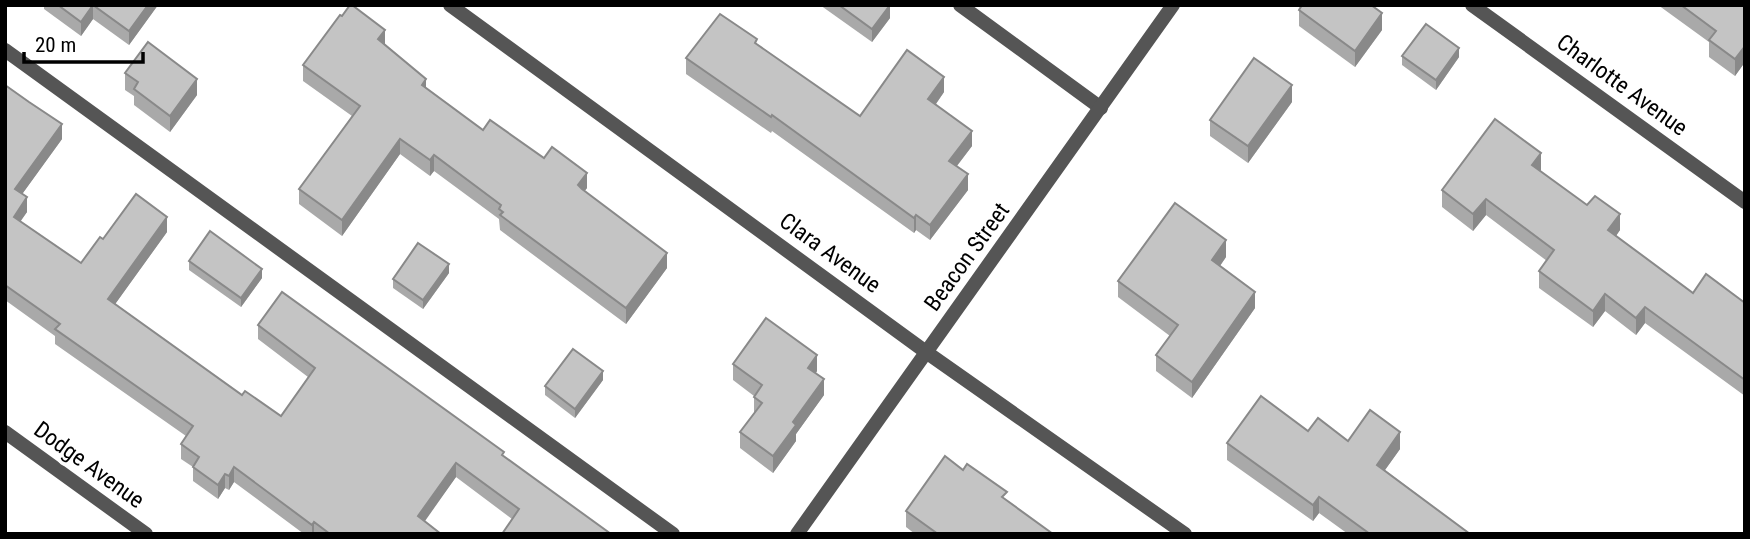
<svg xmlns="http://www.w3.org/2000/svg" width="1750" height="539" font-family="'Roboto Condensed',sans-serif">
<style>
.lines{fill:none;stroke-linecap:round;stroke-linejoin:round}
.lane{stroke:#555;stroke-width:14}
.street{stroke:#555;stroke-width:14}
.wall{fill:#a9a9a9}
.shaded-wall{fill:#898989}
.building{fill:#c4c4c4;stroke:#898989;stroke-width:2}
.labels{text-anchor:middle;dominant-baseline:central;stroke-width:7;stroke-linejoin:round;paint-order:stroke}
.street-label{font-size:23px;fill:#000;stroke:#fff}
</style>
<rect width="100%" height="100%" fill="#fff"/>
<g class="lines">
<g class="lane">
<path d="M960,5l141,103"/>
<path d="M5,50l668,484"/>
</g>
<g class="street">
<path d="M450,5l476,347 259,182"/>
<path d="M1472,5l273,197"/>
<path d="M5,432l141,102"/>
<path d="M797,534l376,-529"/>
</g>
</g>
<g class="wall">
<path d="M44,5h114l-29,40 -36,-26 -12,17 -37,-27z"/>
<path d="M820,5h70v13l-18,24z"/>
<path d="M1658,5h87v57l-10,14 -26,-19v-15z"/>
<path d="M1299,10l83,20 -27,37 -56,-41z"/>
<path d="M757,44l103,72 84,-24 -8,12 36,42 -15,20 11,24 -38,50 -14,-10 -2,3 -142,-102 -1,2 -85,-59v-16z"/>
<path d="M385,45l41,43 57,42 104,58 -3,3 83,77 -41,56 -126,-94 -1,-11 -65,-48 -4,5 -30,-22 -58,82 -43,-32v-15l53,-73 -49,-35v-16z"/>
<path d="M1402,56l57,1 -23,33 -34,-25z"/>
<path d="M125,73l72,22 -27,37 -36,-27v-9l-9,-6z"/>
<path d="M5,85l57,54 -40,55 5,18 -7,9 61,42 22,-24 64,-7 -52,72 127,91 39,21 27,-39 -50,-38v-14l246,131 107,78 -99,-15 -56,-42 -32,44 17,13h-137l-70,-52 -5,8 -4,-2 -7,11 -25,-18v-14l-12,-8v-15l5,-8 -131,-92v-8l-50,-36z"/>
<path d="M1292,102l-44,61 -38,-27v-16z"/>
<path d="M1541,170l-1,1 80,59 -4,6 77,57 52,10v93l-100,-73 -9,12 -31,-24 -12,16 -54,-39v-17l8,-10 -61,-46 -13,16 -31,-24v-17z"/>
<path d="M1226,257l-6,9 35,42 -63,90 -36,-27v-16l14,-19 -52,-39v-16z"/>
<path d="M189,261l73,17 -21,29 -52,-37z"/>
<path d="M449,273l-26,36 -30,-21v-9z"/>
<path d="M733,364l84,7 -1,2 8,22 -28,39v7l-23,32 -33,-25v-16l14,-19v-17l-21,-16z"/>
<path d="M603,380l-28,38 -30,-23v-9z"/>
<path d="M1308,431l40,10 52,8 -15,21 85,64h-122l-29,-21 -6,8 -86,-61v-17z"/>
<path d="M1007,500l46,34h-138l-9,-7v-16z"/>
</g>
<g class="shaded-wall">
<path d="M93,5v14l-12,17v-14z"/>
<path d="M148,5h10l-29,40v-14z"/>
<path d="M890,5v13l-18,24v-13z"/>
<path d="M1382,13v17l-27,37v-16z"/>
<path d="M385,30v15l-7,-6z"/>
<path d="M1745,46v16l-10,14v-17z"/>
<path d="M1459,48v9l-23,33v-10z"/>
<path d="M944,77v15l-16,23v-16z"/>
<path d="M197,79v16l-27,37v-16z"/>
<path d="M426,79v15l-4,-9z"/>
<path d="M1292,85v17l-44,61v-17z"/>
<path d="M62,124v15l-47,65v-15z"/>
<path d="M972,131v15l-23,30v-15z"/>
<path d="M400,139v15l-58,82v-16z"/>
<path d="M1541,153v17l-9,12v-17z"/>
<path d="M434,155v16l-4,5v-16z"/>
<path d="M587,173v15l-9,12v-15z"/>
<path d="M968,174v16l-38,50v-15z"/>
<path d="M27,197v15l-13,19v-14z"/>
<path d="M1486,199v16l-13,16v-17z"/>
<path d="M1620,214v16l-12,17v-17z"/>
<path d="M916,215v15l-2,3v-15z"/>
<path d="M167,217v15l-59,82v-15z"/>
<path d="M1226,240v17l-14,20v-17z"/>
<path d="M667,253v15l-41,56v-16z"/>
<path d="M449,264v9l-26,36v-9z"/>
<path d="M262,269v9l-21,29v-9z"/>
<path d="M1255,292v16l-63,90v-16z"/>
<path d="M1605,294v17l-12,16v-16z"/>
<path d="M1645,307v16l-9,12v-17z"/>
<path d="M817,355v16l-9,13v-16z"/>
<path d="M603,371v9l-28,38v-9z"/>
<path d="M824,379v16l-28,39v7l-23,32v-17l20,-34z"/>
<path d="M1400,432v17l-23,32v-16z"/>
<path d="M456,463v14l-38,54v-15z"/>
<path d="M234,467v15l-5,8v-14z"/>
<path d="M225,474v14l-7,11v-14z"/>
<path d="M1319,497v16l-6,8v-16z"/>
<path d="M314,522v12h-2v-9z"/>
</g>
<g class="building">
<path d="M58,5h35l-12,17z"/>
<path d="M93,5h55l-19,26z"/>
<path d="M350,5h2l33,25 -7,9 48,40 -4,6 61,45 7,-10 54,38 8,-11 35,26 -9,12 4,4 85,64 -41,55 -126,-93 3,-3 -4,-3 2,-4 -67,-50 -4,5 -30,-21 -58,81 -43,-31 61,-83 -57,-41 37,-50 2,1z"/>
<path d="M839,5h51l-18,24z"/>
<path d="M1302,5h69l11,8 -27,38 -56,-41z"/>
<path d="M1681,5h64v41l-10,13 -26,-19 7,-9z"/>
<path d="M720,14l37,25 -2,4 105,73 47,-66 37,27 -16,22 44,32 -23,30 19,13 -38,51 -14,-10 -2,3 -142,-103 -1,2 -85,-59z"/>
<path d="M1426,24l33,24 -23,32 -34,-24z"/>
<path d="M148,42l49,37 -27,37 -36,-27 4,-7 -13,-9z"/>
<path d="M1254,58l38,27 -44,61 -38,-26z"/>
<path d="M5,85l24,17 33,22 -47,65 12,8 -13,20 67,46 19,-26 3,2 33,-45 31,23 -59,82 134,96 3,-4 36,25 34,-48 -57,-43 24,-33 222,160 -2,3 109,79h-109l17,-25 -63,-46 -38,53 23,18h-111l-16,-12 -2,3 -78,-58 -5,9 -4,-2 -7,11 -25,-18 6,-10 -18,-13 12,-18 -138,-97 5,-5 -55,-39z"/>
<path d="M1495,119l46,34 -9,12 55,40 8,-9 25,18 -12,16 85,63 13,-19 39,29v77l-100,-73 -9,11 -31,-24 -12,17 -54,-40 15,-21 -68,-51 -13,15 -31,-24z"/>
<path d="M1175,203l51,37 -14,20 43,32 -63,90 -36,-27 22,-30 -60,-44z"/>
<path d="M210,231l52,38 -21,29 -52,-37z"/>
<path d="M418,243l31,21 -26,36 -30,-21z"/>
<path d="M766,318l51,37 -9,13 16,11 -31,43 3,3 -23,31 -33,-24 22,-29 -8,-6 8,-12 -29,-21z"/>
<path d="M573,349l30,22 -28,38 -30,-23z"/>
<path d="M1261,396l47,35 10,-13 30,23 22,-31 30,22 -23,33 93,69h-100l-51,-37 -6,8 -86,-62z"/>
<path d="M945,456l18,14 4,-6 40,28 -5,5 51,37h-115l-32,-23z"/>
</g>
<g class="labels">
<g class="street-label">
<text transform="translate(1622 85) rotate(36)">Charlotte Avenue</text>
<text transform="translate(830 253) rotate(36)">Clara Avenue</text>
<text transform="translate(967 257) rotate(-54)">Beacon Street</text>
<text transform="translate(89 465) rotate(36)">Dodge Avenue</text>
</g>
</g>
<rect width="1750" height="539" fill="none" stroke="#000000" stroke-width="14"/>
<path d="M24 52v10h119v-10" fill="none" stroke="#000000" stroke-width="3.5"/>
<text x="35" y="52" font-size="21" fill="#000000" stroke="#ffffff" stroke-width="5" paint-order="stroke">20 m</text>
</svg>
